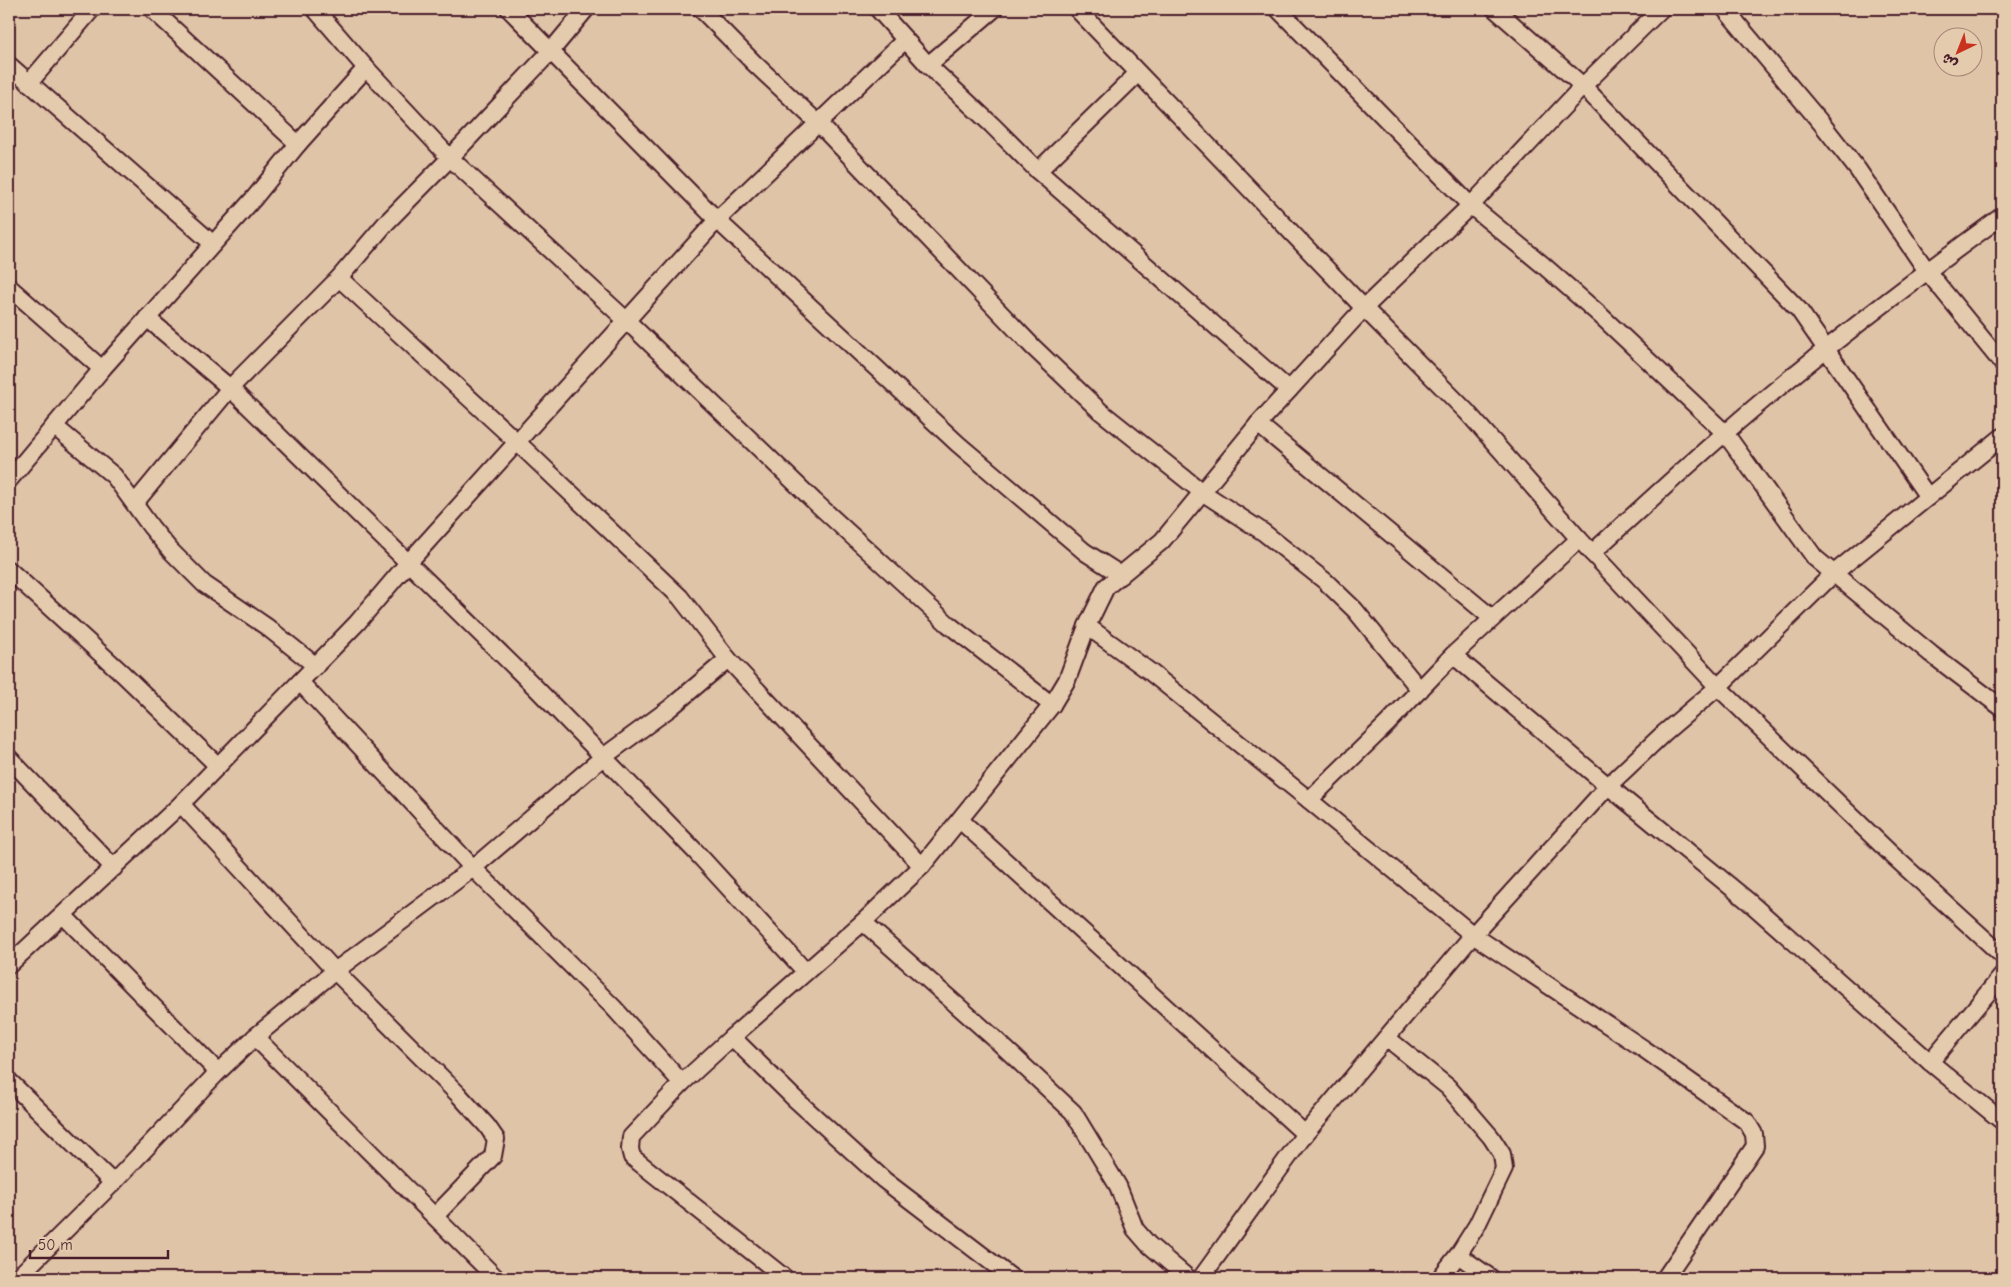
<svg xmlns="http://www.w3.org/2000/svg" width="2011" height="1287" font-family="'Comic Neue','Playpen Sans Arabic',sans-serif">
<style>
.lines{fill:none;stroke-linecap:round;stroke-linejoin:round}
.minor-casing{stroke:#4a1f2b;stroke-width:20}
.minor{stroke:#e5cbad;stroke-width:16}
</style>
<rect width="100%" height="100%" fill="#dfc4a8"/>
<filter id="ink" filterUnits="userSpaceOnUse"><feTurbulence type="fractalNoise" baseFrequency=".02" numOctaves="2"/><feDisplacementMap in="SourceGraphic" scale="10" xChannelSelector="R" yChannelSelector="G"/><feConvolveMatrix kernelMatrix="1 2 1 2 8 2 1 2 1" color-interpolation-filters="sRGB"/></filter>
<g filter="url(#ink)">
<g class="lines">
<defs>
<g id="minor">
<path d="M152,9l146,135"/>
<path d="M315,9l51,59 84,90 176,162 188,181 134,123 104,81"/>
<path d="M509,9l208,211 241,224 127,108 36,23"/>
<path d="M701,9l53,54 65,61 214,223 67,64 102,81 61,40 62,49 30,29 65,80"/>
<path d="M878,9l50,56 64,60 46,46 251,219"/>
<path d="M1077,9l287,299 103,104 112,127 -126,116 155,131 140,115 182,161 72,59"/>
<path d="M1278,9l192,196 73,60 57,50 125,118 90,125 116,96 71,54"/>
<path d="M1495,9l88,77 216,224 129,187"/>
<path d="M1725,9l97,115 36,46 69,101 75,92"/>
<path d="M9,65l203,178"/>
<path d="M928,65l66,-56"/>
<path d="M29,83l63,-74"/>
<path d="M1038,171l100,-98"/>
<path d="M339,278l178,164 163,155 48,62 194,207"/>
<path d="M9,287l93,82"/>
<path d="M147,318l83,70 304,298 162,166 109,119"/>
<path d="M1258,424l234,194"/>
<path d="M54,426l60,50 37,51 19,23 34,34 63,43 49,39"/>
<path d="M2002,437l-169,137 -115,113 173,167 111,101"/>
<path d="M9,480l93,-111 153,-172 43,-53 68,-76"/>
<path d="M135,503l95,-115 109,-110 47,-55 64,-65 101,-107 35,-42"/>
<path d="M1592,553c44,-40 88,-81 133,-120 88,-77 182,-148 277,-217"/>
<path d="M9,570l114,104 95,92"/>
<path d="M1087,626l62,45 160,129 78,-76 66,-69"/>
<path d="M300,682l173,186 140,139 69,76"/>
<path d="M9,758l105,110"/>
<path d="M1309,800l164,135 171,114 103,73 7,12 1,12 -90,132"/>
<path d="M181,804l154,167 123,123 29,32 9,13 -3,17 -58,60"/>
<path d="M960,820l345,314"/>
<path d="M63,915l155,157"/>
<path d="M863,922l131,116 79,74 45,74 17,43 13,15 40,34"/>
<path d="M9,965l172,-161 176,-181 51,-60 309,-343 188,-180"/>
<path d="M255,1037l241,241"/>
<path d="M732,1037l62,61 90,82 128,98"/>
<path d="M1387,1038l61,49 43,50 11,17 2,15 -27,56 -19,30 -18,23"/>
<path d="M1930,1062l72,-86"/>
<path d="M9,1081l104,102"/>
<path d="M1458,1255l33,23"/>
<path d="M17,1278l96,-95 105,-111 37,-35 80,-66 138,-103 129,-110 68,-50 58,-49"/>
<path d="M785,1278l-153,-121 -2,-8 1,-12 51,-54 50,-46 131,-115 59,-56 130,-161 15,-25 20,-54 19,-39 56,-46 96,-117 106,-116 112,-108 107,-114 78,-77"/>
<path d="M1201,1278l104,-144 168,-199 135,-149 56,-53 54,-46 -139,-148"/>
</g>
</defs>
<use href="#minor" class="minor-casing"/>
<use href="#minor" class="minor"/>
</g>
</g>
<rect width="2011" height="1287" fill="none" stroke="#e5cbad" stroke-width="30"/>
<rect x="15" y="15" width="1981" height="1257" fill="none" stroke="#4a1f2b" stroke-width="2" filter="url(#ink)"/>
<g transform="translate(1958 52) rotate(223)"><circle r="24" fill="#e5cbad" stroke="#a78679"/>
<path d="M0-4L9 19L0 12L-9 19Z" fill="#c8321e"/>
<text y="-8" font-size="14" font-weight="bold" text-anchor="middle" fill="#4a1f2b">ش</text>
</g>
<path d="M30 1250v8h138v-8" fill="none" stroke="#4a1f2b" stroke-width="2.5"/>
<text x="38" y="1250" font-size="15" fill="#4a1f2b" stroke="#e5cbad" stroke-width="4" paint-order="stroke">50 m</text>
</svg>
